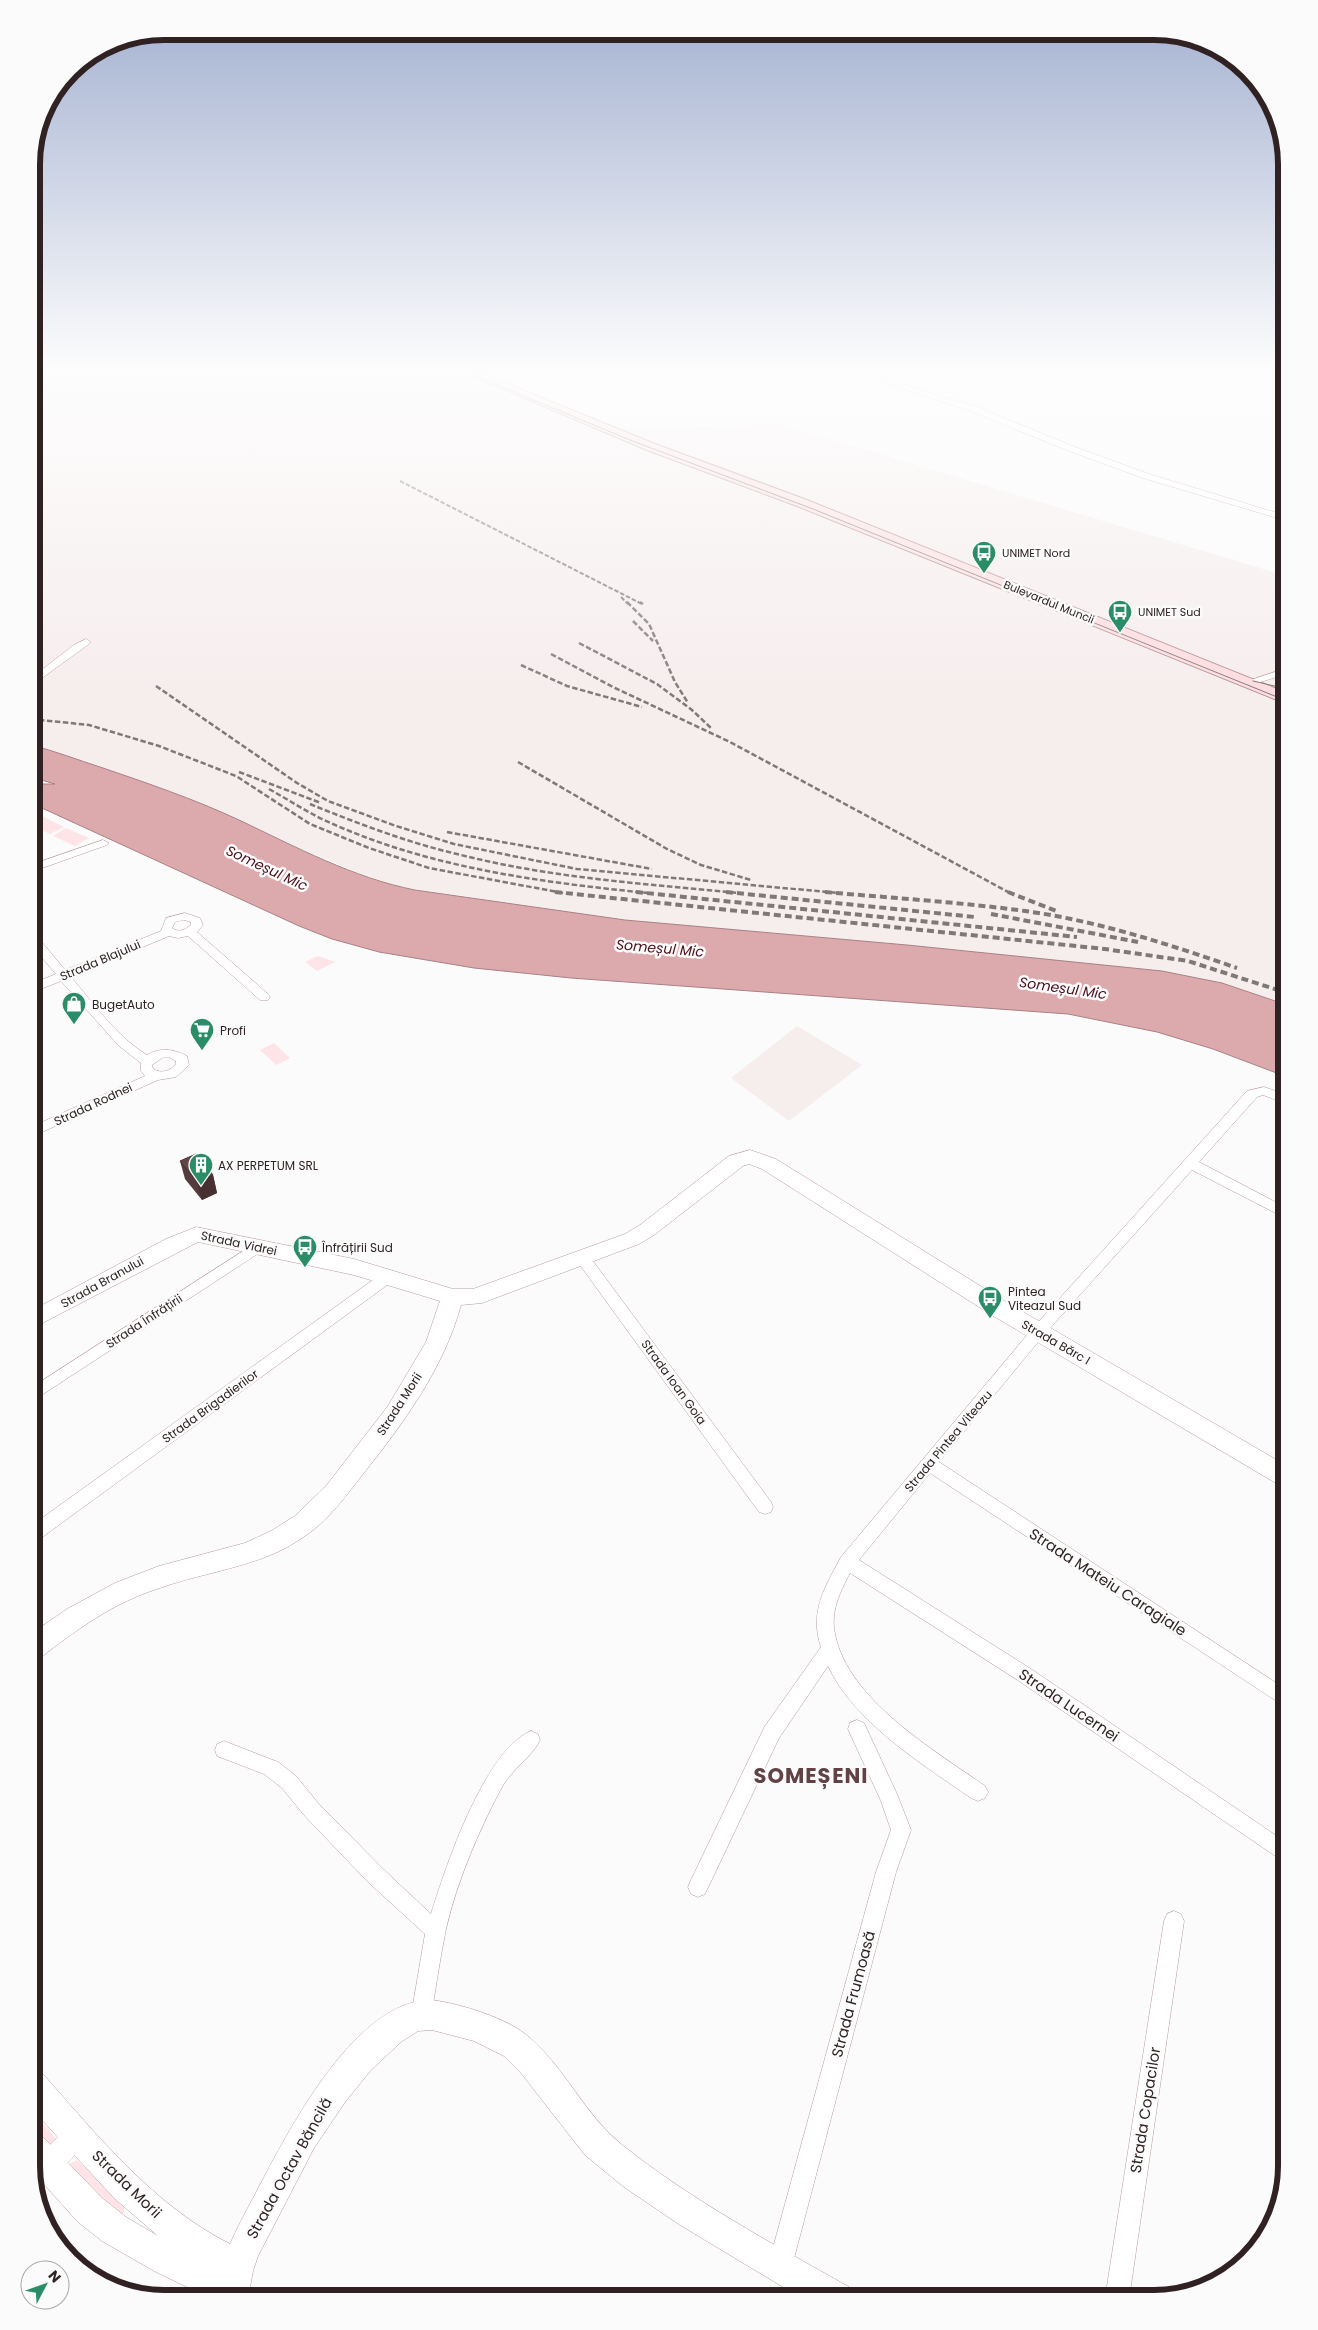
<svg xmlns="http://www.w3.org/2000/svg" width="1318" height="2330" font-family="Poppins,sans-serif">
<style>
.built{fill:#f6eded}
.green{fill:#fee4e6}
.water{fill:#dcaaad;stroke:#a88184}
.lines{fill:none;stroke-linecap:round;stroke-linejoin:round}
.street-casing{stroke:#bb989b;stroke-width:1}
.secondary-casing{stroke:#bb989b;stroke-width:1}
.primary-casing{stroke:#b58c8f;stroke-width:2}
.street{fill:#fff;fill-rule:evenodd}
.secondary{fill:#fff;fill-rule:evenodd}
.primary{fill:#fedcdf;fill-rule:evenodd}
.tram{stroke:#807878;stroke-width:1}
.rail-far2{stroke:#807878;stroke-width:2;stroke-dasharray:4.5 2;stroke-linecap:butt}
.rail-far1{stroke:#807878;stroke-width:2.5;stroke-dasharray:5.5 2.5;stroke-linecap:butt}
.rail{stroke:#807878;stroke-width:4;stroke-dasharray:7 4;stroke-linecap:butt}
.wall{fill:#563b3e}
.shaded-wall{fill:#463032}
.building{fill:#644548;stroke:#463032}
.labels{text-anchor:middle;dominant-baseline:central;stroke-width:5;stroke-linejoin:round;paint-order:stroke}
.far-poi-label{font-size:11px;fill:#302223;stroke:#fbfbfb;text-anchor:start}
.far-street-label{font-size:11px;fill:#302223;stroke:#fbfbfb}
.street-label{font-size:12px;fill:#302223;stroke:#fbfbfb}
.poi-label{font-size:12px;fill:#302223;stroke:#fbfbfb;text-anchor:start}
.water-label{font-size:14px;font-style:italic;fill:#4c101c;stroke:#fbfbfb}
.near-street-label{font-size:15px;fill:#302223;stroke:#fbfbfb}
.near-district-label{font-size:21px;font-weight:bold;letter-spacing:1px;fill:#614346;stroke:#fbfbfb}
.rim{fill:none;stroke:#302223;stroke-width:6}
</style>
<rect width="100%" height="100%" fill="#fbfbfb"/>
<g class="built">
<path d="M31,375h438l130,54 181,-5 507,152v429l-65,-22 -60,-12 -255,-26 -282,-25 -224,-33 -42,-14 -63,-26 -60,-28 -80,-32 -125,-42z"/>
<path d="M797,1026l65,39 -73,56 -58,-43z"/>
</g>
<g class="green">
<path d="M32,811l32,16 -14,7 -19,-9z"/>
<path d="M66,828l23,10 -14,8 -22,-10z"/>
<path d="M318,956l17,6 -18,9 -12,-9z"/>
<path d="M274,1043l16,15 -14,7 -16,-15z"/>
<path d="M31,2110l26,30 -7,6 -19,-13z"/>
<path d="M77,2160l47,45v7l-4,5 -54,-51z"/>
</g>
<path class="water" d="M31,745c24,6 47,15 69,22 47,16 94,32 139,53 57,27 115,58 176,70l210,30 282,25 255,26 60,12 65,22v72l-74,-28 -56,-17 -89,-18 -497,-36 -97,-10 -95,-16 -47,-13 -33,-13 -268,-123v-19h24l-24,-7z"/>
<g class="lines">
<defs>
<g id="street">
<path d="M861,375h11l105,32 98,40 74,27 138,42v5l-144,-43 -74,-27 -98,-40z"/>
<path d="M86,639l5,3 -2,2 -58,42v-8l43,-33z"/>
<path d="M1287,668v6l-40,12 -5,-3z"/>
<path d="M103,840l6,3 -2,2 -76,27v-7z"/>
<path d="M185,913l15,5 3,7 -6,7 71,62 2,3 -2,3h-8l-72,-64 -10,2 -9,-2 -98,41c22,26 46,60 76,78 14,-8 26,-6 40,1l2,9 -13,12 -18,3 -127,57v-10l114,-51 -4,-5v-8l-22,-17 -58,-65 -30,12v-9l25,-10 -25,-29v-11h4l30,36 96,-39 5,-13zM184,920l7,2v3c-6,5 -12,8 -19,3l3,-6zM169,1057l7,4v3c-6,7 -14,10 -23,5l-1,-4 10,-7z"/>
<path d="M1264,1087l23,8v9l-24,-9 -6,2 -58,65 88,46v11l-95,-49 -149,166 -104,126 348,228v18l-357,-235 -71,87 172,109 256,174v21l-268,-183 -169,-108c-10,19 -20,39 -15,61 13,66 99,116 150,152l3,6 -3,6 -7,3 -7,-3c-49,-34 -117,-76 -143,-132l-49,72 -74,156 -7,3 -7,-3 -3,-7 3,-7 74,-154 56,-79c-12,-35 4,-60 20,-90l192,-229 214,-237z"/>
<path d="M257,1242l5,1 2,4 -2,4 -231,151v-14z"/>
<path d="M582,1252l5,1 184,249 2,5 -2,5 -6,2 -6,-2 -182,-251 -2,-4 2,-4z"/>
<path d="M389,1271l5,1 2,4 -2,4 -357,261 -6,2v-17l353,-254z"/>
<path d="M31,1597l6,2c7,14 4,31 10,46l-3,6 -6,2 -7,-3z"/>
<path d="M857,1720l7,3 33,71 14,36 -15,42 -104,394 -4,8 -8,4 -8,-4 -4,-8 108,-394 15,-42 -10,-29 -33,-72 2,-6z"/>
<path d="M531,1731l7,3 2,6c-7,16 -28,29 -38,47 -23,43 -45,94 -56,142 -6,29 -10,58 -15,87l-3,7 -7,3 -7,-3 -3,-7 14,-82 -57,-52 -64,-67 -22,-27 -18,-14 -47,-18 -2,-6 2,-6 7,-3 54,21 18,14 22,27 64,65 49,46c14,-46 54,-165 100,-183z"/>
<path d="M1174,1911l7,3 3,7 -55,378h-24l59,-378 3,-7z"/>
<path d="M76,2125l8,3 3,8c-6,15 -24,34 -39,40l-8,-3 -3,-8c6,-15 24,-34 39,-40z"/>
</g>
<g id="secondary">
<path d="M750,1150l26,9 230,143 281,164v22l-8,-3 -289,-171 -228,-145 -13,-5 -6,2 -89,69 -15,9 -157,59 -21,2c-17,63 -58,119 -98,169 -14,18 -28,37 -45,52 -13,11 -29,21 -45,28 -38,16 -78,21 -116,35 -44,14 -81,41 -117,69l-9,3v-27l36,-25 48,-26 44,-17 86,-23 26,-12 24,-15 31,-30 62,-80 38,-64 14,-41 -86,-26 -156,-33 -167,87v-18l135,-72 30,-12 158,32 99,30h20l152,-55 15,-9 89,-69z"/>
<path d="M432,2000c29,4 76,18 98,38 36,31 54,76 91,106 70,56 150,99 228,143l5,12h-51l-123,-74 -56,-38 -39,-32 -64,-82 -17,-17 -30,-15 -42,-11 -14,1 -17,11 -30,28 -26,32 -31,46 -56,108 -5,15 -5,28 -38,-1 -56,-27 -52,-30 -24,-19 -45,-50 -2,-41 11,5 60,62 24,19 32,19 -44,-38 -83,-90v-40l11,5c55,62 112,133 188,171 9,-21 21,-41 31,-61 30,-57 96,-184 171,-183z"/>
</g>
<path id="primary" d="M470,375h16l169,69 152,56 480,193v11l-490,-198 -150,-56z"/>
</defs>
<use href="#street" class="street-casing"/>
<use href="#secondary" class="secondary-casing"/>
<use href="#primary" class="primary-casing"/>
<use href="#street" class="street"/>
<use href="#secondary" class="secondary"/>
<use href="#primary" class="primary"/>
<g class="tram">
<path d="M473,375l157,65 183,69 474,192"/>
<path d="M1253,681l34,8"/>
</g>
<g class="rail-far2">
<path d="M400,481l242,123"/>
<path d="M621,597l7,7"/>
</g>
<g class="rail-far1">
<path d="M627,602l22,22 26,58 13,21"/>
<path d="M640,602l3,2"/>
<path d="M633,621l20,20"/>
<path d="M579,643l78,41 35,26 20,19"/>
<path d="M551,654l64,34 115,54 280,151"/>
<path d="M521,665l46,21 75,21"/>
<path d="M156,686l141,97 31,18 68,25 58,18 123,25 261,24"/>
<path d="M31,719l58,6 70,21 77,30 74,48 59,24 60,20 134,25"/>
<path d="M518,762l149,87 34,16 50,15"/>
<path d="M239,772l82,31"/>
<path d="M269,789c18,10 35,21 53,30 102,48 216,63 326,74"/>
<path d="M310,804c49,20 99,39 151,51 91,23 185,29 278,38"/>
<path d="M447,832l205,37"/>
</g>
<g class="rail">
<path d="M555,892l550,57 83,12 99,32"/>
<path d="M636,892l441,45"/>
<path d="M726,892l249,25"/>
<path d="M825,892c67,6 134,10 200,19 73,10 143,33 212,57"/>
<path d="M1008,892l51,20"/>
<path d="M991,914l147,28"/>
</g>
</g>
<path class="wall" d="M180,1161l33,14 4,18 -15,7 -17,-21z"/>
<path class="shaded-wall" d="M213,1175l4,18 -15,7 -5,-18z"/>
<path class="building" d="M196,1154l17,21 -16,7 -17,-21z"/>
<linearGradient id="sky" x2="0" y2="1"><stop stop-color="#a3b0d0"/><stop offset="0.53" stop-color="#fdfdfd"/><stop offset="1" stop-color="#fdfdfd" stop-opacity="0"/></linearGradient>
<rect width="1318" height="701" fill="url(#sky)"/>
<defs>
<symbol id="bus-pin" viewBox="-11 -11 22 30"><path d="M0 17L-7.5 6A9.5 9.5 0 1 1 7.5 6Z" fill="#2b8d68" stroke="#fbfbfb"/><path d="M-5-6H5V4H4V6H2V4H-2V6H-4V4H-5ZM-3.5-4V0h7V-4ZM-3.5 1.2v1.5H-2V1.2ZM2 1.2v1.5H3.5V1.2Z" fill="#fff"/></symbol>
<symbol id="shop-pin" viewBox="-11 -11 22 30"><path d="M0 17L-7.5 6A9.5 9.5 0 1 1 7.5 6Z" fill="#2b8d68" stroke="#fbfbfb"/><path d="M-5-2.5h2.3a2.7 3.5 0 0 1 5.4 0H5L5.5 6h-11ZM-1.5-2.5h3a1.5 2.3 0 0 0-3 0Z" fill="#fff"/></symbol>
<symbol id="supermarket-pin" viewBox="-11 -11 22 30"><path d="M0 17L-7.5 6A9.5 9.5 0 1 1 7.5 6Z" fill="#2b8d68" stroke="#fbfbfb"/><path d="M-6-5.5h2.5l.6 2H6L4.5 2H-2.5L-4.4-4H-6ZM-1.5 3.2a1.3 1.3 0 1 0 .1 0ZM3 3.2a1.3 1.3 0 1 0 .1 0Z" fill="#fff"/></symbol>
<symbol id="building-pin" viewBox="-11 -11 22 30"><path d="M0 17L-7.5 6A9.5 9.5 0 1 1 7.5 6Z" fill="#2b8d68" stroke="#fbfbfb"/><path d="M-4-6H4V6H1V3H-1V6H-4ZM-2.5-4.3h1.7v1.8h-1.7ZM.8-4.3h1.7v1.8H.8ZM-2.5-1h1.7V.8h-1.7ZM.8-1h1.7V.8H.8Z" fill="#fff"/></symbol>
</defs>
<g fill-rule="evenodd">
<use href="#bus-pin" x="970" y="539" width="28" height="38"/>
<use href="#bus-pin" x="1106" y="598" width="28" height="38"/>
<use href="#shop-pin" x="60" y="990" width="28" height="38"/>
<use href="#supermarket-pin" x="188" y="1016" width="28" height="38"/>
<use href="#building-pin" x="187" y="1151" width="28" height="38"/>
<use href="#bus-pin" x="291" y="1233" width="28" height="38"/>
<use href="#bus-pin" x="976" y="1284" width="28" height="38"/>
</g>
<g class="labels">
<g class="far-poi-label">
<text x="1002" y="553">UNIMET Nord</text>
<text x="1138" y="612">UNIMET Sud</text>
</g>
<g class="far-street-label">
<text transform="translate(1049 602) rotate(22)">Bulevardul Muncii</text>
</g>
<g class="street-label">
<text transform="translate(100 960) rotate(-23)">Strada Blajului</text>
<text transform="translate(93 1104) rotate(-25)">Strada Rodnei</text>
<text transform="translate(239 1243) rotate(12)">Strada Vidrei</text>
<text transform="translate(102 1282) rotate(-29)">Strada Branului</text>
<text transform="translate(144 1321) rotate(-33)">Strada Înfrățirii</text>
<text transform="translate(1056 1342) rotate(30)">Strada Bărc I</text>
<text transform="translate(674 1382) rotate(54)">Strada Ioan Goia</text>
<text transform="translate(399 1404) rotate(-57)">Strada Morii</text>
<text transform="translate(210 1406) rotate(-36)">Strada Brigadierilor</text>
<text transform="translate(948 1441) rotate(-50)">Strada Pintea Viteazu</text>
</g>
<g class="poi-label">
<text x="92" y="1004">BugetAuto</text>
<text x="220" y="1030">Profi</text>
<text x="218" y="1165">AX PERPETUM SRL</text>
<text x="322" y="1247">Înfrățirii Sud</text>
<text x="1008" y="1291">Pintea<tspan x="1008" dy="14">Viteazul Sud</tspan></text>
</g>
<g class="water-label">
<text transform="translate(267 868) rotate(25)">Someșul Mic</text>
<text transform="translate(660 948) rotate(5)">Someșul Mic</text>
<text transform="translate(1063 988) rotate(8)">Someșul Mic</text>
</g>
<g class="near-street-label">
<text transform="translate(1108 1582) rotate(33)">Strada Mateiu Caragiale</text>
<text transform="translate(1069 1705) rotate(34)">Strada Lucernei</text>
<text transform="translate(853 1994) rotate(-75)">Strada Frumoasă</text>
<text transform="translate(1145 2110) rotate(-81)">Strada Copacilor</text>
<text transform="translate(289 2168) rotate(-61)">Strada Octav Băncilă</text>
<text transform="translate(127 2184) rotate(44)">Strada Morii</text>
</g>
<g class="near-district-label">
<text x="811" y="1775">SOMEȘENI</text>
</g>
</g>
<path d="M0 0H1318V2330H0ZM164 40H1154A124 124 0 0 1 1278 164V2166A124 124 0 0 1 1154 2290H164A124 124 0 0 1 40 2166V164A124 124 0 0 1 164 40Z" fill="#fbfbfb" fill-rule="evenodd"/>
<path class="rim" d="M164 40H1154A124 124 0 0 1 1278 164V2166A124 124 0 0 1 1154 2290H164A124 124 0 0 1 40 2166V164A124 124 0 0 1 164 40Z"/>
<g transform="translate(45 2285) rotate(49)"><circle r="24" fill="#fbfbfb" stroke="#aaa4a5"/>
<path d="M0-4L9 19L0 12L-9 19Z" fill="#2b8d68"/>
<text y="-8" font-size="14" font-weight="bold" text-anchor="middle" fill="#302223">N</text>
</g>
</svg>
